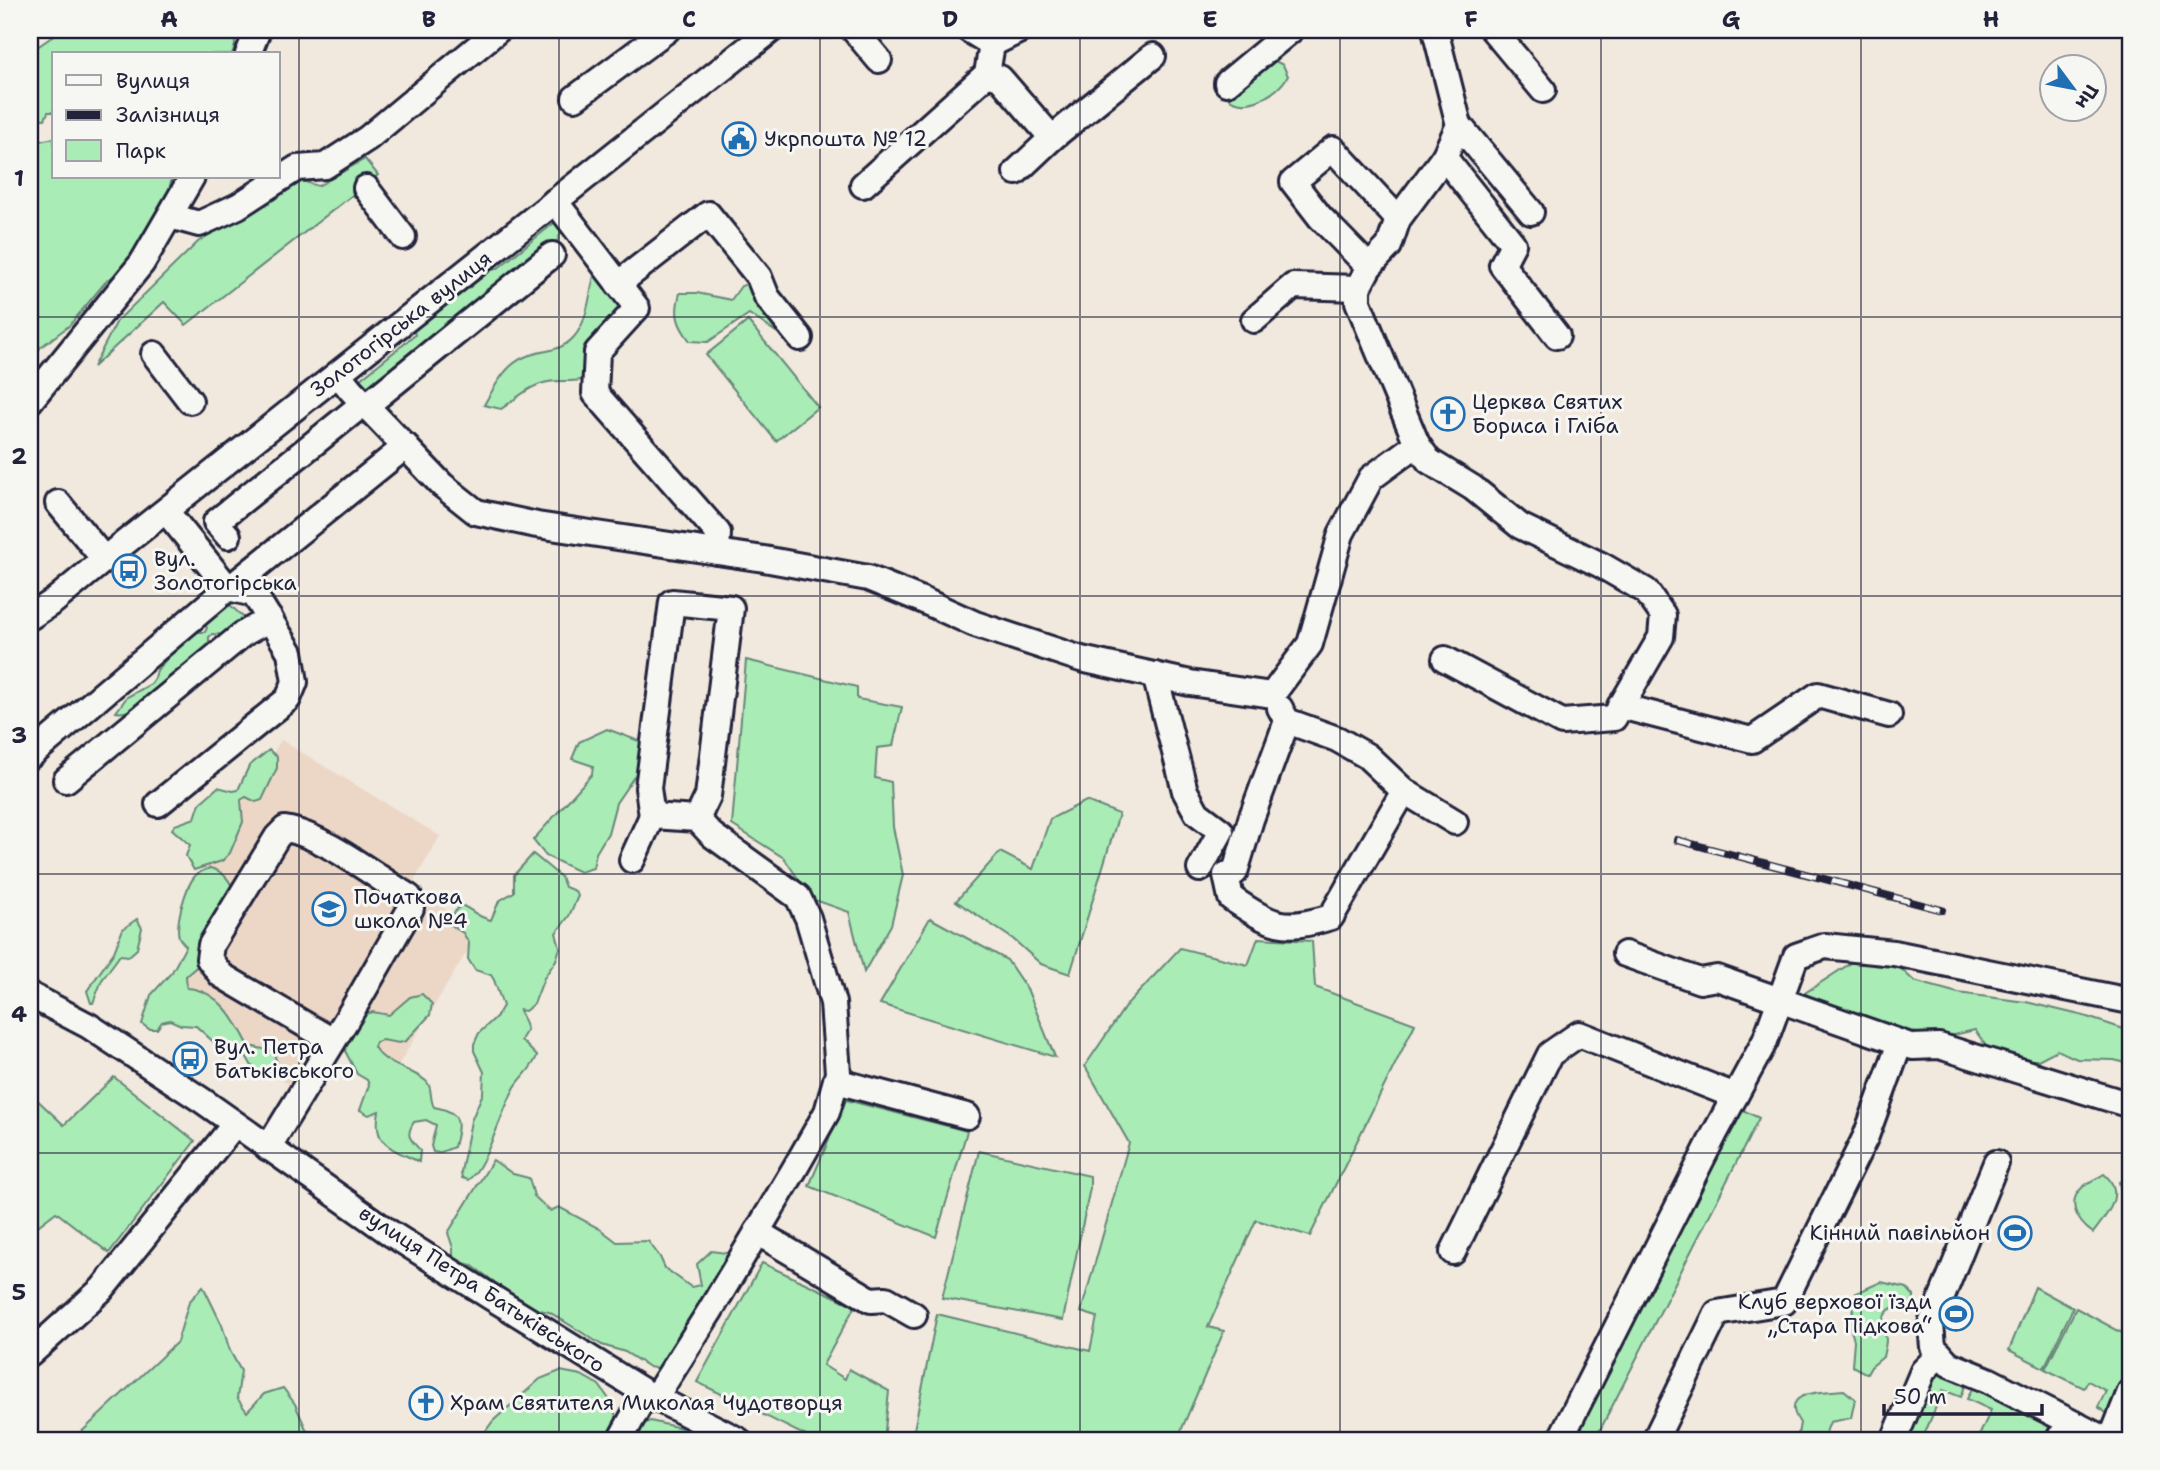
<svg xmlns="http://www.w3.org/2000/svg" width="2160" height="1470" font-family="'Shantell Sans',sans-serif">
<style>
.built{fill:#ecd7c7}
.green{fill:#aaecb6;stroke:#668778;stroke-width:2}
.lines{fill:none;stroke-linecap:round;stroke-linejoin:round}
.minor-casing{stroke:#22223b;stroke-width:30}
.minor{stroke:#f6f6f2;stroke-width:24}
.rail-casing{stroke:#22223b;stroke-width:8}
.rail{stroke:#f6f6f2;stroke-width:5;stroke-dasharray:16;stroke-linecap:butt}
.grid{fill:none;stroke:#22223b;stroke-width:2;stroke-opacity:0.55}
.labels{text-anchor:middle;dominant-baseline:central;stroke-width:6;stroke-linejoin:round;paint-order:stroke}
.poi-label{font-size:21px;fill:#22223b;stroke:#f6f6f2;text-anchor:start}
.street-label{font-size:21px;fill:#22223b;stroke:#f6f6f2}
.neatline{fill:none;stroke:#22223b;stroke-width:2.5}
.grid-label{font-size:23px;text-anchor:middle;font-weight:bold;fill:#22223b}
</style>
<rect width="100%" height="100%" fill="#f1e8de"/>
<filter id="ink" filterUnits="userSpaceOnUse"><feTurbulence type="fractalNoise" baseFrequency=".0143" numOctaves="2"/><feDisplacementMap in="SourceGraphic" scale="14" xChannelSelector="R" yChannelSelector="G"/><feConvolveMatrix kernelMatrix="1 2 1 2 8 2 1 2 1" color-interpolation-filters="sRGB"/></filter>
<g filter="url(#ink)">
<path class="built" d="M281,740l159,96 -30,52 70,42 -89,147 -50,-31 -31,51 -155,-93 71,-118 -25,-15z"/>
<g class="green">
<path d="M62,30h172l1,15 -3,9h-178v58h-6l-3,7 -15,-1v-66z"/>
<path d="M800,30h39l-7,8 -20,1 -13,-4z"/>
<path d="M1269,58l14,7 5,11c-11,18 -41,37 -61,21l6,-12z"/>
<path d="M54,138v39h118l-9,39 -38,54 -18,10 -37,45 -29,22 -11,14v-218z"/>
<path d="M365,159l13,16 -192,150 -22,-23 -71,65 24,-46 82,-80 100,-61 19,6z"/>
<path d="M554,223l8,6 -4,11 -189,152 -10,-12 56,-45 -1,-4 52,-47 14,-10 18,-6z"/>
<path d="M595,271l28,2c-1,33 1,100 -42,107 -11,2 -22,0 -33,2 -18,3 -32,17 -47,27l-17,-4c11,-19 21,-41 43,-49 16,-6 33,-4 46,-18 15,-15 17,-47 22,-67z"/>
<path d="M758,281l35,48 -17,3 -27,-18 -41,28 -18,-1c-13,-17 -16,-27 -10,-48h17l34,7 10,-14z"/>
<path d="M748,321l70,86 -42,34 -70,-86z"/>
<path d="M230,605l13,12 1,8 -11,10 -21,-1 -3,3c3,23 -32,40 -49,53 -17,5 -24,26 -44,22l11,-15 24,-13 4,-6 2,-8 14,-16 1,-8 13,-14h20l2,-4 -6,-10 14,-12z"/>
<path d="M746,660l111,27v12l45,8 -9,39 -16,2 -2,30 16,4 2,45 10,48 -12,50 -27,47 -15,-60 -37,-13 -28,-41 -52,-33z"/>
<path d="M607,729l32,12 5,7v14l-28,41 -8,30 -12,20 -3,15 -13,4 -34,-16 -13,-16 59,-66 1,-8 -21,-7 7,-17z"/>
<path d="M269,750l8,7v11l-15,32 -6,2 -10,-5 -5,3 2,22 -13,31 -8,8 -28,9 -8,-14 4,-11 -18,-16 3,-4 20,-7 5,-15 18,-16 15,4 5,-1 11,-24z"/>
<path d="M1086,801l33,13 -49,160 -29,-10 -28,-25 -57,-38 44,-49 33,17 17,-50z"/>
<path d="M533,854l28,23 4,10 10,4 3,5 -9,20 -13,17 4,15 -4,12 -12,18 -10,26 -9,7 -5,-1 7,20 -6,10 16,16c-5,13 -15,20 -22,31 -13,22 -29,81 -47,93l-6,-2 -1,-6 10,-51 12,-28 1,-21 -10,-21v-7l5,-11 18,-17 6,-10 -9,-26 -3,-5 -16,-5 -7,-11 1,-16 -6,-10 -17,-11 15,-17c12,5 17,13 30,15l8,-19 15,-9v-17z"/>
<path d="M210,868c14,3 20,13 26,26l-20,56 -30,26 1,12c31,2 49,32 62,58l24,5 7,20 -23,4 -12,-21 -10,-6 -17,-2 -22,-20 -15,-1 -11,-5 -8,2 -5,7h-8l-7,-5 9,-29 21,-23 14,-26c-3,-3 -6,-6 -7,-9 -4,-14 7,-51 16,-61 3,-4 10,-6 15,-8z"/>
<path d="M930,918l77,42 21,31 27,66 -175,-53z"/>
<path d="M137,919l5,9 -5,21 -8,7 -9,-1 -18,25 -9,23h-2l-4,-12 27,-39 9,-23z"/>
<path d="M1258,938l54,3 3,46 100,37 -105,212 -54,-16 -48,107 16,4 -47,109h-265l25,-126 153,37 7,-34 -16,-5 48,-169 -44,-77 40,-59 55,-59 68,17z"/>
<path d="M1871,960l28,7 15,14 44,12 68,9 58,14 46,15v33l-16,-4 -37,-1 -20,-9 -19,10h-22l-30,-14 -11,-16 -30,7 -40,5 -46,-29 -43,-10 -11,-10 46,-30z"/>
<path d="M422,994l10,10 -2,11 -24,26 -7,2 -17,-3 -6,2 -2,5c12,20 37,21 52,34 7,6 3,18 8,26 28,5 26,15 20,40l-15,6 -6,-1 -2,-6 5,-21 -10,-5 -12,2c-9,14 -4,17 6,28l-1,12c-27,-14 -47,-16 -40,-51l-10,4 -9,-5 9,-25 -2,-5 -10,-6 -15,-29 20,-30 11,-3 16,3 21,-18z"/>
<path d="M114,1077l81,64 -86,112 -53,-41 -26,20v-139l34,32z"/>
<path d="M846,1100l121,31 -31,106 -127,-51z"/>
<path d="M1741,1109l18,9 -164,322h-22z"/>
<path d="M979,1151l111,25v12l-27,132 -121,-22z"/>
<path d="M493,1160l20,14 16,4 5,18 16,15 9,-4 41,22 17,13 31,-1 12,16 5,11 26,19 10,-2 -4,-21 14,-13 23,3 -75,115 -10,-2 -24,-15 -23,-7 -53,-33 -19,-4 -59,-43 -18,-5v-12l-5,-15z"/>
<path d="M2104,1174c23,19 2,42 -11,59 -16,-11 -28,-32 -9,-47 6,-5 14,-8 20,-12z"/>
<path d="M2127,1179l3,2v50l-7,-6 1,-22 -5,-21z"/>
<path d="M762,1263l93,43 -32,59 22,14 4,-10 40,22 -5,49h-70l-117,-58z"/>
<path d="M1881,1282l26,6 7,8v7c-13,0 -30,4 -32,20 -1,6 4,10 4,17 0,5 -2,11 -3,17l-12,10 -4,7 -15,-8 2,-26 -4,-13 6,-34z"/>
<path d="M203,1286l19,39 8,26 11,20 -4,27 10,14 17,-18 19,-6 12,16 16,36h-238l104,-98 12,-40z"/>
<path d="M2035,1287l38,21 -29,60 -35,-18z"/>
<path d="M2076,1308l54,29v77l-17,4 -15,-11 8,-16 -18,-10 -4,7 -39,-19z"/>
<path d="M1944,1368l24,10 -7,19 -18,-7 -21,50h-19l27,-62z"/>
<path d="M560,1371l21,4 18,10 12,17 7,20 -6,18h-133l14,-19 47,-42z"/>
<path d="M1975,1382l85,38 -9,20h-63l-9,-4 12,-26 -24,-11z"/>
<path d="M1844,1390l11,9 -4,19 -21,4 -7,18h-26l3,-17c-23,-33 24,-31 44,-33z"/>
<path d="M650,1421l40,9 20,10h-85l7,-9z"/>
</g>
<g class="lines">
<defs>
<g id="minor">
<path d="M854,30l25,30"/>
<path d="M969,30l23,14 28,-14"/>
<path d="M1493,30l50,60"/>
<path d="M248,54l10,-24"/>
<path d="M987,74l13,4 52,60 101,-82"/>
<path d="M1227,83l64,-53"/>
<path d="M575,98l92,-68"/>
<path d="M1459,125l72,87"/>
<path d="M1444,157l69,87 -11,21 55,71"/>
<path d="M1016,172l36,-34"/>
<path d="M863,185l124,-111 5,-30"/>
<path d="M366,188l37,49"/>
<path d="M555,201l82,107 -40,44 -2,41 123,140 -1,19"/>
<path d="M170,216l29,8 39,-18 59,-38 28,-2 43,-28 130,-108"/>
<path d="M1369,267l-49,-50 -27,-35 40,-33 65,70"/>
<path d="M618,284l90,-70 51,63 8,20 33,41"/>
<path d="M1254,320l39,-34 65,2 11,-21 20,-21 9,-27 46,-62 15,-32 -24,-95"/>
<path d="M154,354l36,47"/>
<path d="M338,374l13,16 91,95 34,27 61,13 227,34 104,19 54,22 53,24 106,35 109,24 82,12 38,-51 31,-110 30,-56 46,-34 -59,-142v-14"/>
<path d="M30,401l112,-138 50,-86"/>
<path d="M367,405l185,-150"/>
<path d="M1417,444l12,17 44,27 47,38 81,39 45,26 17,24 -2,22 -47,81 -52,4 -117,-63"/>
<path d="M58,503l46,56"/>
<path d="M228,536l-12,-14 148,-119"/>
<path d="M230,588l176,-142"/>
<path d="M30,617l24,-16 63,-52 654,-519"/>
<path d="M1155,675l30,116 12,22 24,18 -21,38"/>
<path d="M1620,706l132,34 66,-45 71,20"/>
<path d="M1280,708l7,13 50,18 30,17 37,35 51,31"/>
<path d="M1287,721l-36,98 -16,53 -9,3 5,23c41,27 51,34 100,19l73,-126"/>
<path d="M30,756l198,-168 -62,-77"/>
<path d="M66,780l177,-146 27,-15"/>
<path d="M158,804l130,-105 7,-17 -5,-30 -36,-58 -26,-6"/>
<path d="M652,816l-4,-28 24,-186 59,6 -23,188 -11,23"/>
<path d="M632,860l20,-44 45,3 15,16 86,62 10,21 25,85 5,70 -11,39 -33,58 -84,141 -55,87"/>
<path d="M1625,954l75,27 17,-3 196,69 26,-1 191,59"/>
<path d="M30,995l59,31 114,75 187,132 101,64 155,96 92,47"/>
<path d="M836,1081l131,35"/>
<path d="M268,1148l85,-139 58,-101 -2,-11c-34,-21 -86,-62 -124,-68l-8,8 -66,108 -2,14 12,16 112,66"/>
<path d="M1996,1163l-65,161 2,23 16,17 39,16 118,60"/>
<path d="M757,1232l114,68 15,-1 28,16"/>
<path d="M1453,1252l97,-198 29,-20 156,62"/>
<path d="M30,1354l72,-65 132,-164"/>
<path d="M620,1440l26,-47"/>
<path d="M1560,1440l155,-307 50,-92 31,-85 29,-10 69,7 236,48"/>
<path d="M1655,1440l62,-127 67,-11 82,-166 34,-93"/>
<path d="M1894,1440l29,-69 17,-17"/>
<path d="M2057,1440l12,-12 8,-3"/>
<path d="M2111,1440l19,-48"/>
</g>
</defs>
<use href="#minor" class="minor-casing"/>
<use href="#minor" class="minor"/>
<defs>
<path id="rail" d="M1677,840l265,70"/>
</defs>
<use href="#rail" class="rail-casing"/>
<use href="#rail" class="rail"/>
</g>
</g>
<path class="grid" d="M299,30v1410M559,30v1410M820,30v1410M1080,30v1410M1340,30v1410M1601,30v1410M1861,30v1410M30,317h2100M30,596h2100M30,874h2100M30,1153h2100"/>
<defs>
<symbol id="civic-ring" viewBox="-11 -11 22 22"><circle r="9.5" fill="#f6f6f2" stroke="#1f6fb2" stroke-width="1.5"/><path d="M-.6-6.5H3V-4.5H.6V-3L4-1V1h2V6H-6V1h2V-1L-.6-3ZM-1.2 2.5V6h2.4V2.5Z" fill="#1f6fb2"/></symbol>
<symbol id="church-ring" viewBox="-11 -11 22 22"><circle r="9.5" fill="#f6f6f2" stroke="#1f6fb2" stroke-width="1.5"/><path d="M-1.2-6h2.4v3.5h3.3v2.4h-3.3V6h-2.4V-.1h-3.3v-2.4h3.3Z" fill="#1f6fb2"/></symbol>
<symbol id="bus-ring" viewBox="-11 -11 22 22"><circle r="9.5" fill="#f6f6f2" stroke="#1f6fb2" stroke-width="1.5"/><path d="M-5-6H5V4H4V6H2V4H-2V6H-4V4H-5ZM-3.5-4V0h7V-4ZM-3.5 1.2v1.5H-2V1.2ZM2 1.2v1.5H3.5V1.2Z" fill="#1f6fb2"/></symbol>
<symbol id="school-ring" viewBox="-11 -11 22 22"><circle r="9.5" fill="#f6f6f2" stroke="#1f6fb2" stroke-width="1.5"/><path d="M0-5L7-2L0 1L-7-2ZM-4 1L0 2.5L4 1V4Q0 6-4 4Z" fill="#1f6fb2"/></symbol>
<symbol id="stadium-ring" viewBox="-11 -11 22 22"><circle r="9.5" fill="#f6f6f2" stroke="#1f6fb2" stroke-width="1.5"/><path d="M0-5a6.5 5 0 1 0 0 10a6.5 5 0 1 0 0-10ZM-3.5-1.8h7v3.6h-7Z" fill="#1f6fb2"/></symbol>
</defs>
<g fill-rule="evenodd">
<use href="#civic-ring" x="720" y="120" width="38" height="38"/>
<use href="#church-ring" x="1429" y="395" width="38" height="38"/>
<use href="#bus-ring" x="110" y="552" width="38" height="38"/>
<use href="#school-ring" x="310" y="890" width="38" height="38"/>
<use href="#bus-ring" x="171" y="1040" width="38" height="38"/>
<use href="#stadium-ring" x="1996" y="1214" width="38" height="38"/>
<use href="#stadium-ring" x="1937" y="1295" width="38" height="38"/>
<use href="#church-ring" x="407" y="1384" width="38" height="38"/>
</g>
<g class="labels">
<g class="poi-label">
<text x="764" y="139">Укрпошта № 12</text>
<text x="1472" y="402">Церква Святих<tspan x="1472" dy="24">Бориса і Гліба</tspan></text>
<text x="154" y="559">Вул.<tspan x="154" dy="24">Золотогірська</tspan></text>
<text x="354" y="897">Початкова<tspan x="354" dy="24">школа №4</tspan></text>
<text x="214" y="1047">Вул. Петра<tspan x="214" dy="24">Батьківського</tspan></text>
<text x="1990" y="1233" text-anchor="end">Кінний павільйон</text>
<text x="1932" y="1302" text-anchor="end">Клуб верхової їзди<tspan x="1932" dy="24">„Стара Підкова“</tspan></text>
<text x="450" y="1403">Храм Святителя Миколая Чудотворця</text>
</g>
<g class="street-label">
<text transform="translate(401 324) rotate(-38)">Золотогірська вулиця</text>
<text transform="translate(482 1289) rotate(33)">вулиця Петра Батьківського</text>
</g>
</g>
<rect width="2160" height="1470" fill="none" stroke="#f6f6f2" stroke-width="77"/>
<rect x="52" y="52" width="228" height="126" fill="#f6f6f2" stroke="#a1a1a9" stroke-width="2"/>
<rect x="66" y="75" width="35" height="10" fill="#f6f6f2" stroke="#a1a1a9" stroke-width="2"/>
<text x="116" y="88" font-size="21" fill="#22223b">Вулиця</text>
<rect x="66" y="110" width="35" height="10" fill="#22223b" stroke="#a1a1a9" stroke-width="2"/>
<text x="116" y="122" font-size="21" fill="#22223b">Залізниця</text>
<rect x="66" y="140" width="35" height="21" fill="#aaecb6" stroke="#a1a1a9" stroke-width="2"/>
<text x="116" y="158" font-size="21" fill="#22223b">Парк</text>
<g transform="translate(2073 88) rotate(122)"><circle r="33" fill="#f6f6f2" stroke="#a1a1a9" stroke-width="2"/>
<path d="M0-5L12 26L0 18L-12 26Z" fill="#1f6fb2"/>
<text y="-10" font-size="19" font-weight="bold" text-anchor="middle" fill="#22223b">Пн</text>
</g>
<path d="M1884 1404v10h158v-10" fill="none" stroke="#22223b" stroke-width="3.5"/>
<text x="1894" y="1404" font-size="21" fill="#22223b" stroke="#f6f6f2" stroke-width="5" paint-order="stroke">50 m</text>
<rect x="38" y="38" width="2084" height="1394" class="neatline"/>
<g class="grid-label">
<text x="169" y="27">A</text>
<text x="429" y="27">B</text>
<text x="689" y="27">C</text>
<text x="950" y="27">D</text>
<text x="1210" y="27">E</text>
<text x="1471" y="27">F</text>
<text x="1731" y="27">G</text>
<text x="1991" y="27">H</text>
<text x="19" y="186">1</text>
<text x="19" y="464">2</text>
<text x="19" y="743">3</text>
<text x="19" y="1022">4</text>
<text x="19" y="1300">5</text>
</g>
</svg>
